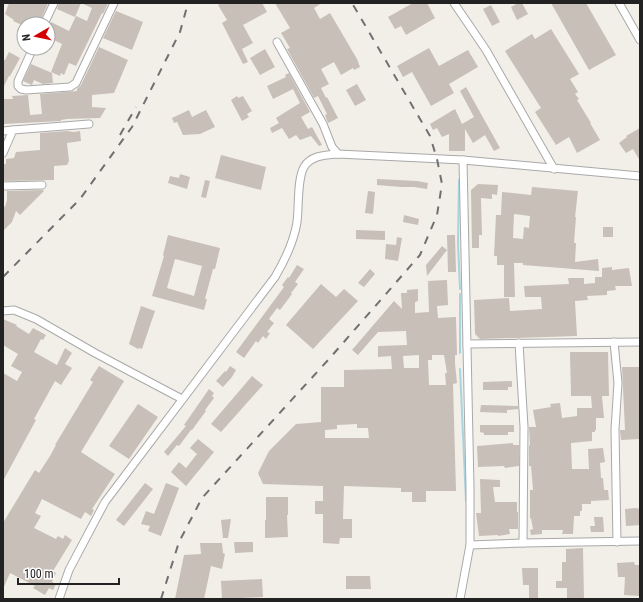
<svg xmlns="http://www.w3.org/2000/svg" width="643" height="602" font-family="'Roboto Condensed',sans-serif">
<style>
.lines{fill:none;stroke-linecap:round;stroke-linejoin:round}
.stream{stroke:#aad3df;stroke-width:2}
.building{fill:#c7bfb8;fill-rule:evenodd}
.street-casing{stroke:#a9a9a9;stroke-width:9}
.street{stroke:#fff;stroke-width:7}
.rail{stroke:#707070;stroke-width:2;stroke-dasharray:8 8;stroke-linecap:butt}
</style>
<rect width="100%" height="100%" fill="#f2efe9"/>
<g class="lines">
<g class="stream">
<path d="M459,180l-1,64 2,45"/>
<path d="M460,353v-59"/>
<path d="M460,369l6,132"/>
</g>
</g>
<g class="building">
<path d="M9,3h39l-9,21h-15v2l-11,-5 1,-1 -9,-6z"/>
<path d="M59,3h49l-5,11 -1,-1 -26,53 -7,-3 -5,12 -3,-2 -1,3 -9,-4 11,-28 -14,-7v-10l3,-5 18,9 7,-15 11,5 5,-13 -11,-5 -6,14 -18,-8z"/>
<path d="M222,3h40l5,9 -24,13 10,18 -11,6 6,13 -5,2 -21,-41 5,-3 -9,-15z"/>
<path d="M275,3h47l-8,5 6,11 10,-6 27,46 3,8 -6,3 -1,-2 -12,7 -7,-13 -13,7 8,15 -8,4 5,10 1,-1 11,21 -10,5 -3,-8 2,-1 -9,-18 -4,2 -27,-49 3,-1 -9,-15 9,-5z"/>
<path d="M413,3h14l8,15 -29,17 -5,-9 -6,3 -7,-12z"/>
<path d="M518,3h4l6,11 -11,6 -6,-13z"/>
<path d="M551,3h35l30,52 -27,15z"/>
<path d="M491,5l9,17 -8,4 -9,-17z"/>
<path d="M116,11l27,11 -11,28 -29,-12z"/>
<path d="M551,29l28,45 -9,5 8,13 -3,2 4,5 -2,1 14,23h-1l10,17 -23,13 -8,-16 -13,8 -21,-33 6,-4 -36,-57 27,-17 3,5z"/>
<path d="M99,47l29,13 -14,33 -22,2v12l14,1 -6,10 -33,1 -6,1v1l-58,3v-25h10l-1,-3 16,-1 2,20 12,-1 -2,-20 37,-3v-2l4,-4z"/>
<path d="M429,48l10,18 29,-16 10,17 -29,17 5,9 -23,13 -19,-34 -9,5 -6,-11z"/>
<path d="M265,49l10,18 -15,8 -10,-17z"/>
<path d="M9,52l11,6 -10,18h-1l-6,12v-28h2z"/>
<path d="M31,64l21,9 1,10 -10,1 -9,-4 -2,5 -9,-4z"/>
<path d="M289,73l21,39 -9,5 7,12 4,-2 10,18 -3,1 -8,-10 -11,4 -4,-5 -7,4 -7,-11 -10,5 -2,-5 9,-5 -3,-5 24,-15 -7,-14 -20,10 -6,-13 19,-9 -1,-2z"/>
<path d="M357,84l9,16 -11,6 -9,-16z"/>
<path d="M466,87l34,61 -6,3 -9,-16 -12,8 -8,-14v22h-16v-17l-7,3 -5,-9 -4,2 -3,-6 25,-15 7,15 12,-7 -14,-26z"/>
<path d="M237,96l1,2 5,-2 9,15 -5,3 2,3 -7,4 -11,-21z"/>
<path d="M189,110l3,7 14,-7 9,17 -15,7 -17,1 -6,-13 -3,1 -2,-5z"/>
<path d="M640,128v33l-7,-12 -7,4 -7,-10 8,-6 -1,-1z"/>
<path d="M67,131l7,1 6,-1 1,10 -14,2 2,18 -2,4 -13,1v14l-51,1v-17h3v-5l8,-1 2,-6 24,-2v-17z"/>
<path d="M221,155l45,12 -5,23 -46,-12z"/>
<path d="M180,174l10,3 -3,12 -19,-6 2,-7 9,2z"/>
<path d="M377,179l40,2 11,2 -1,6 -13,-2h-13l-24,-2z"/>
<path d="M205,180l5,1 -4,17 -5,-1z"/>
<path d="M478,184l20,1 -1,10 -5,-1v5l-11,-1 1,37h-3v13h-7l-1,-58z"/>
<path d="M532,187l46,4 -3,26h1l-2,26h2l-1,19 23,-3 1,12 -76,-6v-2h-9l1,34h-11v-32h-7v-9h-3l2,-41h5l1,-23 29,3zM514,214l16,2 -1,12 -5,-1 -1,12 -10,-1z"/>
<path d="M43,190l1,1 -24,24 -4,-4 -4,11 -9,9v-25l2,1 2,-7v-9z"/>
<path d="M368,191l7,1 -2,22 -8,-1z"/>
<path d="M404,215l15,4 -1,6 -15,-3z"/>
<rect x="603" y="227" width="10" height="10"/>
<path d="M356,230l29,1v9l-29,-1z"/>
<path d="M168,235l52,13 -5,21h-2l-8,30h2l-3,11 -52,-14 12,-40 -1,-1zM175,259l27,7 -8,30 -27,-8z"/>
<path d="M447,235h8l1,37h-8z"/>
<path d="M397,237l5,1 -4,23 -13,-2 1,-15 10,1z"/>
<path d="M442,246l5,4 -20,26 -1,-11z"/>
<path d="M297,265l7,4 -9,13 3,2 -7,9 1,1 -12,16 -3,-2 -8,11 5,4 -7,9 3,1 -4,6 -3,-3 -5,7 -2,-2 -12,17 -8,-6 48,-65 -2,-2 6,-8 1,1z"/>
<path d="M612,267v3l17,-2 3,18h-17l1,4 -9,1v4l-20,1 1,4 -13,1 2,35 -97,3 -5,-5 -1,-34 35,-2 1,13 32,-2 -1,-12h-16l-1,-11 45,-2 -1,-6h16v6l11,-1v-6h7v-9z"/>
<path d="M370,269l5,5 -11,13 -6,-4z"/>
<path d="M447,280l1,25 -11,1 1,12 18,-1 1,38h-2v9l2,19 -4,1 3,107h-30v11h-14v-10h-11v-4l-57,-2 -1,33h9v19h-12l-1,6 -16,-1v-29h-8v-13h8v-15l-60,-2 -5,-11 11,-22 27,-27 25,-2v-35h23v-17l48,-1 -1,-13 -13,1v-11l29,-1 -1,-14 -28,1 -20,23 -6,-5 42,-49 8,8 -1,-16h6v-3l11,-1v12l-3,1v11l14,-1 -1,-29h1l-2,-2zM419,355v13h-15l-1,-12zM432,355h12l3,18h-2l1,12h-17l-1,-25h4zM357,424v4h11l1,10h-44v-8l12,-1v-4z"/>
<path d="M321,284l15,13 8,-8 14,12 -45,48 -27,-24z"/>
<path d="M141,306l14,5 -13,38 -3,-1 -1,1 -9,-5z"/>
<path d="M3,319l14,6 -1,1 13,8 4,-6 13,7 -3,5 -2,-1 -7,13 23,13 8,-17 7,5 -7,11 7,4 -11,17 -6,-4 -21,38 2,1 -33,61v-108l14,8 5,-9 -11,-6 7,-12 -15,-9z"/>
<path d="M570,352h38l1,44h-7l2,22h-8v12h-1v2h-3v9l-21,2 1,26h17l-1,-20 15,-1 2,14 -5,1 1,15h2l1,12h4l1,10 -18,1v3h-9v7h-2v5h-6l-1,18h-11l1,-4h-21v4l-11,1 -1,-5 3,-1 -2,-11 -1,1v-29h3l-2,-24h-2v-21l1,1 -1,-19h7l-3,-17 18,-3 -1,-3 10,-1 2,15 15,-2v-8h15l-1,-12h-20z"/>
<path d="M99,366l25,15 -43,71 34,22 -23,35 2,1 -3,6 -6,-4 -4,7 -39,-20 -7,14 6,3 -7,12 22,11 2,-3 5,3 2,-4 7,5 -19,31 3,2 -4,9 4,2 -3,6 -4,-2 -4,7 -12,-7 2,-2 -25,-13 -7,16v-66l32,-53 4,3 11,-17 6,-11h-1l38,-63 -3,-2z"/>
<path d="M230,366l6,4 -4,7 -9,10 -7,-6 9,-10 1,1z"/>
<path d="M622,367h18v72l-19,1 -1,-10h5z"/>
<path d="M252,376l11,9 -42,47 -10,-8z"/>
<path d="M512,381v6h-4v3h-25v-8z"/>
<path d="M209,389l5,4 -2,3 2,2 -9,12 1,1 -14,19h-1l-12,16 -2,-1 -9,11 -4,-4 22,-26 -2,-1z"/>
<path d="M138,404l20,13 -29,42 -20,-13z"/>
<path d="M481,405l37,1v3l-11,1v3l-27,-1z"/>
<path d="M480,425h34v7h-6v3h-24v-2l-4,-1z"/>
<path d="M198,439l16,13 -28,34 -15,-14 8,-10 7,6 11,-14 -7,-6z"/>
<path d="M513,443v2h6v21l-14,2 -1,-2 -26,1 -1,-21z"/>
<path d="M480,479l20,1v7h-7l2,15h22v10h1v17h-9l1,5 -12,2v-1l-19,1 -3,-23h5z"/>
<path d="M145,483l8,6 -29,37 -8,-6z"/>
<path d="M166,483l13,5 -18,48 -13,-5 2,-5 -9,-2 5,-13 8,3z"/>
<path d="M266,497h22v18h-1l1,22 -23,1v-18h1z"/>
<path d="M636,508l4,1v16l-14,1 -1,-17z"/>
<path d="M594,517h9l1,15h-13l-1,-6h5z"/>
<path d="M231,519l-3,19h-5l-2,-18z"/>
<path d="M234,542h19v10l-18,1z"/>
<path d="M200,543h22l1,10 2,1 -3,15 -11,-3 -7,33h-29l9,-44 17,-1z"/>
<path d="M583,548l1,51h-17v-11h-11v-7h6v-19h4v-13z"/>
<path d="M634,562l1,3h5v31l-16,-1 1,-18h-7l-1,-14z"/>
<path d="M522,568h16v31h-9v-14h-6z"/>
<path d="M346,576h24l1,13h-25z"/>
<path d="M262,579l1,18 -41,2 -1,-18z"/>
</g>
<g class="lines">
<defs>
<g id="street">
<path d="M454,3l32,47 68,119"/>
<path d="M619,3l21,37"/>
<path d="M44,24l10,-21"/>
<path d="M277,42l46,82 9,23 6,7"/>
<path d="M33,48l-15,33v5l3,3 5,1 44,-3 6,-4 38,-80"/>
<path d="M3,131l10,-1"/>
<path d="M3,153l10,-23 76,-6"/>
<path d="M3,186l39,-1"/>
<path d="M3,311l11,-1 22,9 59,34 87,46"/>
<path d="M614,342l4,41 -3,46 2,113"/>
<path d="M519,343l5,84 -1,116"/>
<path d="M467,344l173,-2"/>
<path d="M470,545l53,-2 117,-2"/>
<path d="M59,599l10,-29 36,-68 170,-225c10,-17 19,-35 22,-55 2,-14 0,-43 7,-55 7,-12 22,-12 34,-13l125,6 177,16"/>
<path d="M460,599l10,-54v-58l-7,-327"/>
</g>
</defs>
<use href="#street" class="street-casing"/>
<use href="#street" class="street"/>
<g class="rail">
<path d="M120,135l16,-28"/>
<path d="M3,277l77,-78 52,-72 48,-95 8,-29"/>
<path d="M161,599l18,-57 23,-44 127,-139 91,-104 17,-40 5,-31 -5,-25 -7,-23 -78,-133"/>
</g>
</g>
<rect width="643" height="602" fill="none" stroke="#222222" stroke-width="8"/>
<g transform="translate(36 36) rotate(261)"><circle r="19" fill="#ffffff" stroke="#a7a7a7"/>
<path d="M0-3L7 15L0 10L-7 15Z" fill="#d40000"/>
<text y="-6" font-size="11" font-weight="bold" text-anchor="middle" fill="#222222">N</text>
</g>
<path d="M18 578v6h101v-6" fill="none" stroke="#222222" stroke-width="2"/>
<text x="24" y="578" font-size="12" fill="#222222" stroke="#ffffff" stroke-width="3" paint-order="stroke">100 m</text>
</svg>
